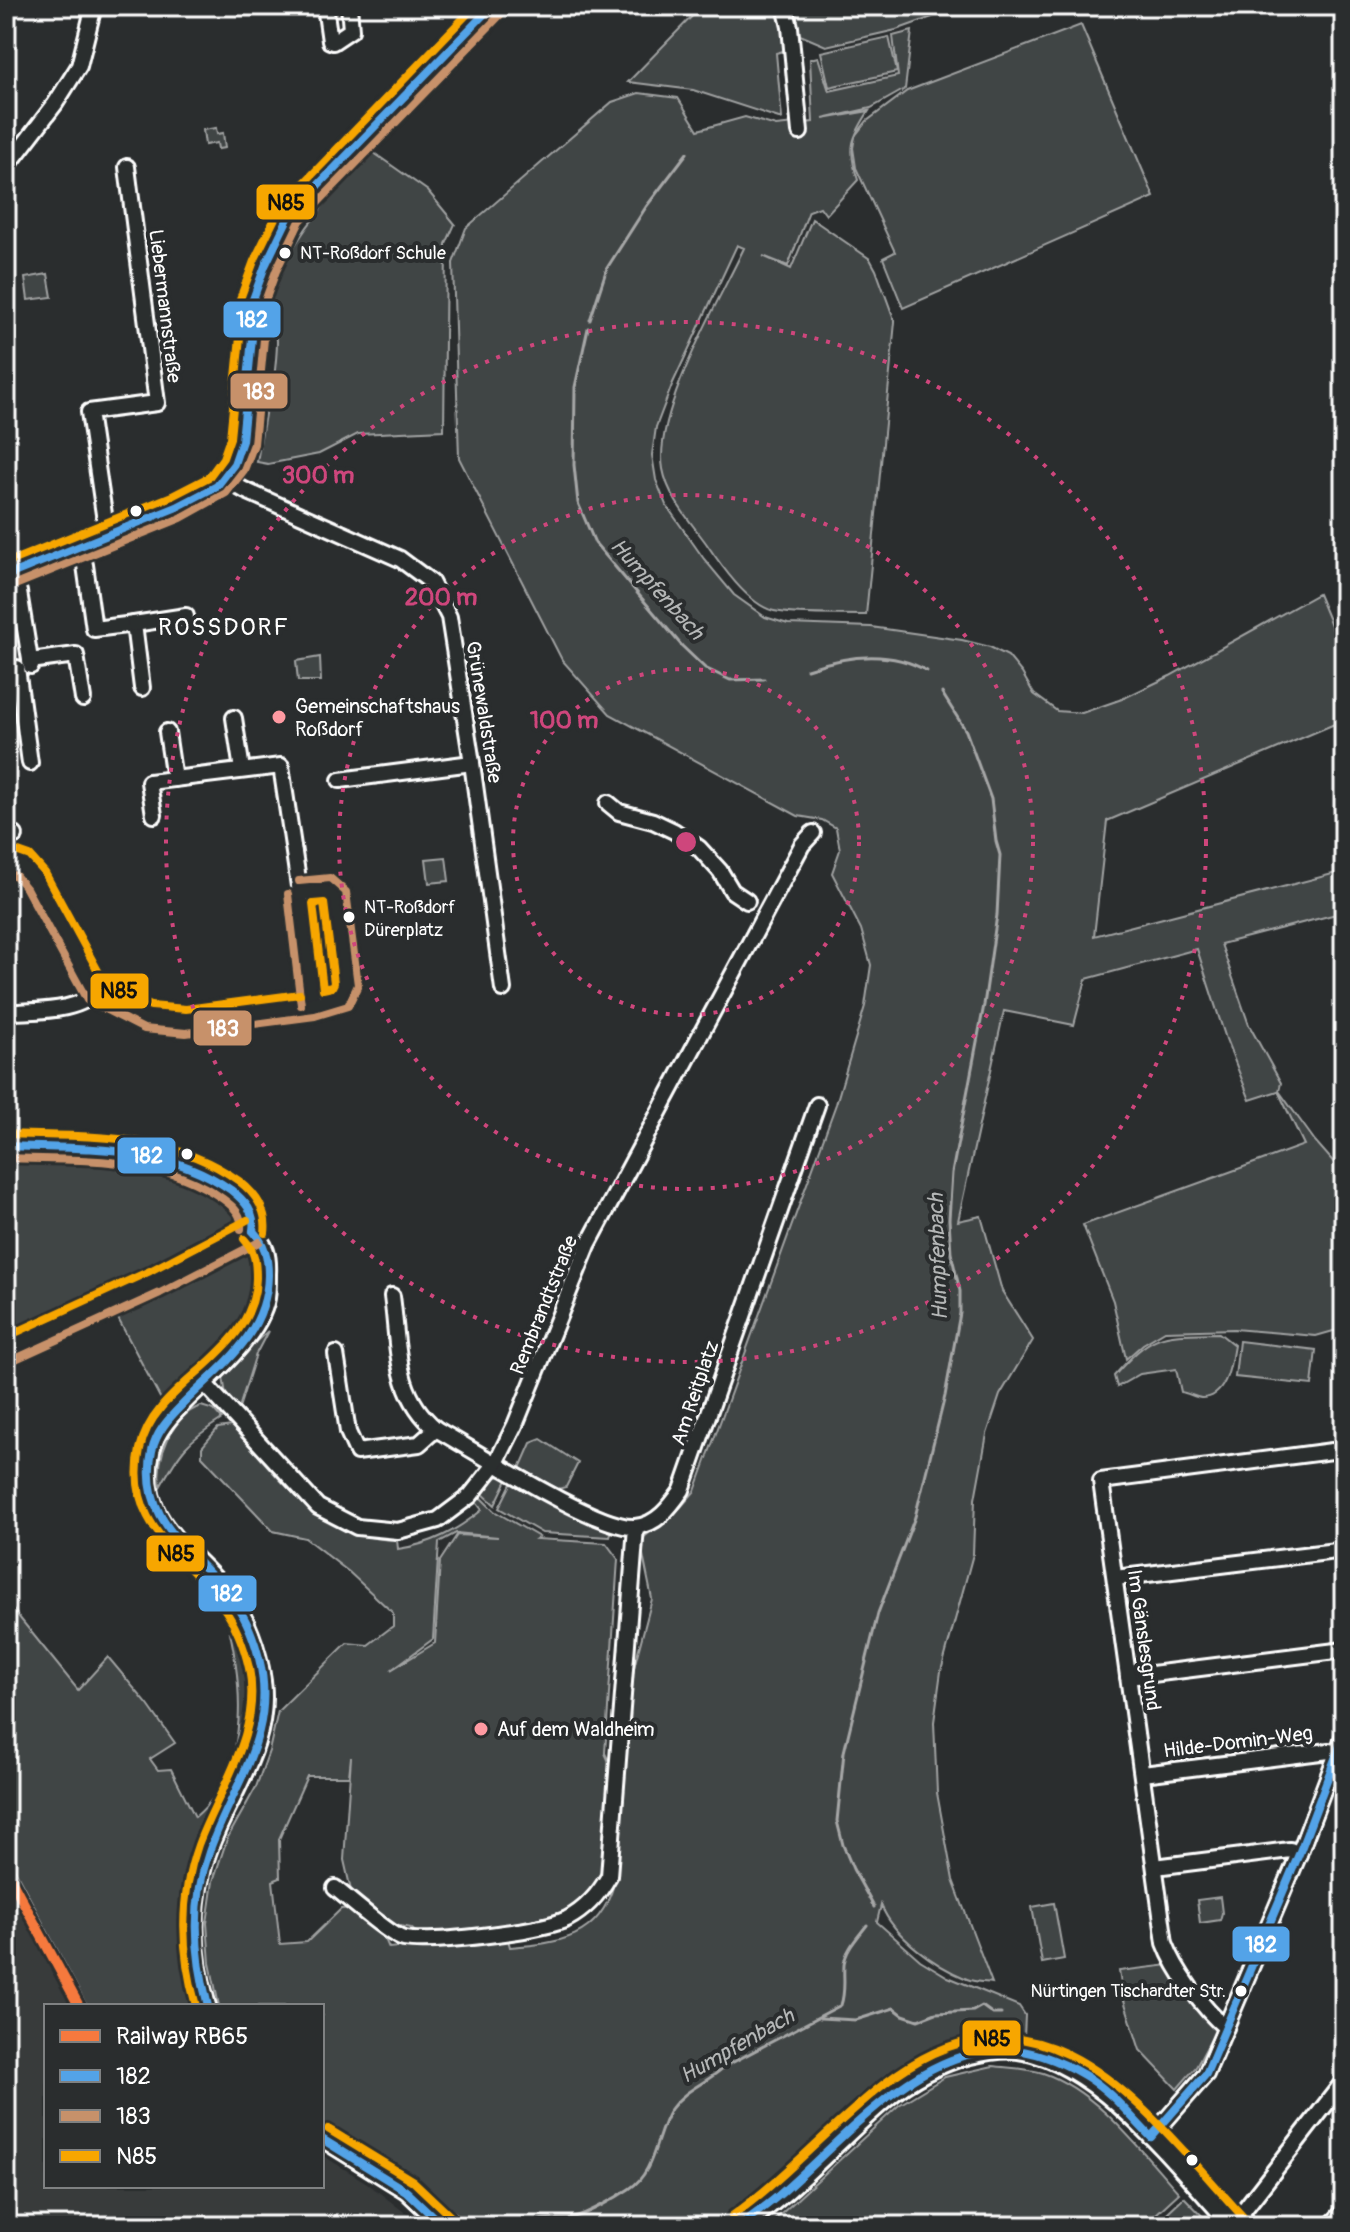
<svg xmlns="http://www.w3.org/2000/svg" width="1350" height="2232" font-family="Pangolin,sans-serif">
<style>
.built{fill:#373a3b}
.green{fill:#414445;stroke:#a0a2a2;stroke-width:2;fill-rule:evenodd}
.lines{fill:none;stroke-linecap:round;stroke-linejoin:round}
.stream{stroke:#a6a7a7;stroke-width:3}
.minor-casing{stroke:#fff;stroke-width:20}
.tertiary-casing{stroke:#fff;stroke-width:24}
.minor{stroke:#2a2d2e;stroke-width:14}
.tertiary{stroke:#2a2d2e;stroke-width:18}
.bus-1-casing{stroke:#2a2d2e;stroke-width:14}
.bus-2-casing{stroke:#2a2d2e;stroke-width:14}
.bus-3-casing{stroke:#2a2d2e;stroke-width:14}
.bus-1{stroke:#53a3e8;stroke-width:8}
.bus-2{stroke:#c7916a;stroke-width:8}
.bus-3{stroke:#f7a600;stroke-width:8}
.rail-1-casing{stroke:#2a2d2e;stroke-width:16}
.rail-1{stroke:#f6793e;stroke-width:10}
.ring{fill:none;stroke:#ce467c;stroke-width:4;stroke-dasharray:4 8}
.bus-dot{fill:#fff;stroke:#2a2d2e;stroke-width:3}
.poi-dot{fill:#ff9aa2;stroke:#2a2d2e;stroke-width:3}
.labels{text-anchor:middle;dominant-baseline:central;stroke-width:8;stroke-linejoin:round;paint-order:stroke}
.bus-label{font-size:18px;fill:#fff;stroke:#2a2d2e;text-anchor:start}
.street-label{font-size:20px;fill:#fff;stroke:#2a2d2e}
.poi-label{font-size:20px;fill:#fff;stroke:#2a2d2e;text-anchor:start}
.water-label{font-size:22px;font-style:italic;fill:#b4b6b6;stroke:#2a2d2e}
.quarter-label{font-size:24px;letter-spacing:2px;fill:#fff;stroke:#2a2d2e}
.centre{fill:#ce467c;stroke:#2a2d2e;stroke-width:4}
.ring-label{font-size:24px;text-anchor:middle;font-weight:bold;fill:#ce467c;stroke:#2a2d2e;stroke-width:8;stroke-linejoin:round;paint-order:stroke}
.line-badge{stroke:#2a2d2e;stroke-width:3}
.badge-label{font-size:22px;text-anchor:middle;font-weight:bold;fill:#fff}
.pale-badge-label{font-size:22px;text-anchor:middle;font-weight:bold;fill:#111}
</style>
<rect width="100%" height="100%" fill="#2a2d2e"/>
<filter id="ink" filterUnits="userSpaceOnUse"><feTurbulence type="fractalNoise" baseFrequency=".0125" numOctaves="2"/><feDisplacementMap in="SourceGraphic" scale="16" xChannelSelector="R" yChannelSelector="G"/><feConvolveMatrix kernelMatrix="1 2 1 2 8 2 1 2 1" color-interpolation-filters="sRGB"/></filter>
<g filter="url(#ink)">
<path class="built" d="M6,1878l69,128h-29v180h276v-31l45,28 55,43h-416z"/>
<g class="green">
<path d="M702,6h78l10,43 -14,4 6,66 -89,-29 -65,-8z"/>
<path d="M792,6h171l-67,24 -70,16 -26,-11z"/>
<path d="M1081,25l73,172 -251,111 -20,-50 12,-6 -39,-84 -3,-20 2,-12 12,-15 40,-30z"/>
<path d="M912,31l-7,58 -34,19 -48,11 46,-8c-17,26 -22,37 -11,69l-32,35 -6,-8 -11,4 -21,55 -25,-10 28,13 21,-50 58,40 6,11 19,52 -29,293c-25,-1 -69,1 -92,-4 -26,-6 -54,-47 -68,-68 -16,-22 -38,-46 -43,-74 -10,-56 56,-168 81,-221l-7,-3 -65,140 -16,42 -4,28 4,25 10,25 38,54 30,36 31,22 23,7 83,3 91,13 28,7 18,9 14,17 12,21 23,17 25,2 40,-14 48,-23 148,-82 26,62v64l-237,101 -13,115 250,-65v41l-123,32 28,81 32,58 -2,8 36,50 29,33v154l-28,8 -82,-7 -69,2 -22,13 -17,15 -13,-58 -30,-76 221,-80 -26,-54 -28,9 -24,-61 -29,-90 -111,30 -12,46 -70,-14 -46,210 23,-5 21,75 31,49 -33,55 -13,39 -12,65 -2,55 -32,117 -7,51 3,71 16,87 39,103c-8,-1 -18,-1 -25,-4 -32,-13 -73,-42 -86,-74l-4,17 43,38 28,17 71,29 6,9 -1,23 -23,-1 -33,5 -36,11 -42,26 -80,74 -52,44 -40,29h-252l-10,-13 -98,-66 -36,-21v-120h-103l-9,-43 -3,-40 6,-42 14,-42 29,-52 13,-36 9,-40 69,-68 21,2 25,-19v-13l-44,-41 -44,-34 -32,-7 -71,-75v-9l16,-19 14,-2c48,52 88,114 165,114l1,9c34,-5 58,-18 84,-39l-6,-8 4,-5 14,14 45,26 -3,2 70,4 12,16 -13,194 5,11 -8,117 -25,26 -29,13 -127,17 -10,-9 -23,-4 -36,-29 -8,-35 7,-103 -2,19h-42l-28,63 1,39 -7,3 7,63 27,-2 34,-33c26,-2 39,17 48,39l118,-12 3,11c49,-4 89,-8 104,-63l7,-141 11,-68 20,-76 -10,-49 1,-12 37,-30 15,-17 141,-387 29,-98 6,-41 -10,-36 -29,-56 8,-23 -4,-22 -14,-8 -24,-4 -188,-102 -48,-54 -103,-202 -6,-195 13,-35 146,-126 27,-9 39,5 20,32 47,-13 31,9 37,-4 -3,-63 8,-2 11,34 69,-15 -5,-40zM456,1533l42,4 -41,-2 -17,26 -5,82 -44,27 42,-31 6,-97z"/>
<path d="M889,37l8,35 -68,15 -8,-35z"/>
<path d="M216,128l1,6 6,-1 2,15 -7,1 -1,-6 -12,2 -2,-15z"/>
<path d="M374,153l54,38 27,33 -9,20 -2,186 -86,4 -39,20 -51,10 -11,-2 9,-54 5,-4c2,-21 6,-42 6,-63 0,-8 -7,-15 -7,-23 -1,-55 64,-131 104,-165z"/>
<path d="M48,274l4,23 -24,3 -3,-22z"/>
<path d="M320,657l1,24h-23l-2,-20z"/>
<path d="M446,857l3,24 -20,2 -3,-24z"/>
<path d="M6,1159c19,2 37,4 56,5 14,1 29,-2 43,-1 46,2 93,10 127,42 9,8 12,16 6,27l-70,37 -162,72z"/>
<path d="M244,1246c12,7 15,10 14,24l-22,61 -10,17 -61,59 -51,-96z"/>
<path d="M268,1331l-12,23 -17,54 -13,-13 -3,-18 22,-26z"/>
<path d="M1219,1333l15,12c-3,18 -7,54 -33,53 -6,-1 -14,-5 -20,-6l-5,-23 -36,5 -23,13 -3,-11c39,-45 48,-42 105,-43z"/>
<path d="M1239,1341l77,9 -4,35 -77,-8z"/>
<path d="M201,1406l13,4 8,9c-35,22 -42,32 -62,68 -4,-29 11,-71 41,-81z"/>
<path d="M541,1439l37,24 -12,24 -8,2 -38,-21 11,-25z"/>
<path d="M501,1476l7,2 -13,27 -12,-11 13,-17z"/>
<path d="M513,1480l80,44 19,6 -2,7 -68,-4 -43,-25z"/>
<path d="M6,1601l72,89 30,-33 40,48 27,38 -25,16 8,11 13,-1 24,48c59,-50 47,-139 30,-206 38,74 35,118 -3,190 -11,21 -26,44 -32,66 -12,45 -6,96 8,139h-111l-80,-151z"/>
<path d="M1220,1897l2,16 -2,7 -20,3 -3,-23z"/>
<path d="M1054,1903l10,56 -22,4 -10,-56z"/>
<path d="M1169,1965l47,65 -20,37 -19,22 -37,-39 -17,-53 -4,-26z"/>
<path d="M993,2066c16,2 35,2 50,7 54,18 98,78 136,120l-36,33h-375l131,-121 46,-28z"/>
<path d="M1184,2197l28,29h-59z"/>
</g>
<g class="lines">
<g class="stream">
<path d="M590,320l17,-52 39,-61 41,-54"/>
<path d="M588,328l-13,59 -1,78 4,38 17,40 87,103 23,22 25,12 34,-1"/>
<path d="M807,669c40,-14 83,-20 120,2"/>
<path d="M874,1907l-21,-38 -10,-24 -6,-24 7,-69 34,-139 37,-96 30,-121 15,-83v-22l-9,-38 -2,-34 3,-46 32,-168 13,-90 3,-60 -4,-14 -5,-42 -25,-68 -24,-38"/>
<path d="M820,2018l36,2 38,-12 9,7 15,5 18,-7 37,-2 9,-5 11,8h8"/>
<path d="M526,2226c16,-11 31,-6 48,-9 14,-3 43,-20 55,-28 27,-17 26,-55 42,-80 14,-20 36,-26 53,-42l117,-62c5,-15 2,-25 3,-40 1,-15 14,-28 23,-40"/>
</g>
<defs>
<g id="minor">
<path d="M325,6l5,35 3,1 18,-12 -2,-24"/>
<path d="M785,6l5,21 10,105"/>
<path d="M6,168l49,-64 24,-38 15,-60"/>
<path d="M223,478l21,12 156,69 31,23 18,35 23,146 31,226"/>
<path d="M110,534l-5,-13 -16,-109 68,-9 -30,-236"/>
<path d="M80,546l5,19 9,64 40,-5 8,64"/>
<path d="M13,573l6,19 12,74"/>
<path d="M6,576l171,-69 40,-21 17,-22 8,-23 10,-103v-36l13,-36 25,-52 202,-208"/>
<path d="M134,624l52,-8"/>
<path d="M30,661l46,-6 7,44"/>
<path d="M6,669l11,-1 13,95"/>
<path d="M234,718l8,52"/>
<path d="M167,732l7,47"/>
<path d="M340,780l132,-17"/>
<path d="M608,803l11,9 34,9 21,10 25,17 21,23 12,20 15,10"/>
<path d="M154,815l-5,-33 132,-16 19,127 13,111"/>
<path d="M6,833l9,2"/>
<path d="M6,860l17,6 13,15 59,110 30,17 23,10 38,3 127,-17 27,-7 6,-12 -11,-88 -7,-7 -28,3"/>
<path d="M6,1013c25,-3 75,0 89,-22"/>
<path d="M6,1146c76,4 170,-6 230,48 12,10 21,21 17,37"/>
<path d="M392,1296c7,51 2,98 44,133 38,21 162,101 199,98 22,-2 35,-20 47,-37l135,-385"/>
<path d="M6,1350l149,-68 98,-51"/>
<path d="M336,1354l12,78 9,20 62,-8 17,-15"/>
<path d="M204,1383l114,124 39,20 41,4 40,-11 32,-24 26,-33 19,-38 73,-180 214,-400 11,-12"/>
<path d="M1115,1578l229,-28"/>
<path d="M1128,1677l216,-27"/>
<path d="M1143,1774l186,-23 10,3"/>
<path d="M1155,1867l135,-17 9,4"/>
<path d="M335,1888c13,10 56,48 69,51 27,5 138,-8 163,-20 19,-10 32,-25 42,-43l27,-349"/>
<path d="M208,2006c-19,-60 -17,-120 10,-177 22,-49 52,-91 45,-148 -4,-31 -16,-65 -36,-89 -37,-46 -92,-71 -75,-141 5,-22 22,-38 38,-54 25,-24 71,-63 77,-99 1,-7 1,-16 1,-24 1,-19 -2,-30 -15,-43"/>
<path d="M1226,2028c-23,-19 -51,-58 -61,-85l-64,-462 231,-30 12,2"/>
<path d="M1151,2137l55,-63 93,-220 45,-119"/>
<path d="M322,2139l84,52 37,35"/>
<path d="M1233,2224l111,-143"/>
<path d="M1330,2226l14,-15"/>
</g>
<path id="tertiary" d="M739,2226c55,-36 96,-86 146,-128 24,-20 55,-37 85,-44 17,-4 37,-8 54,-4 81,16 156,118 211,176"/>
</defs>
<use href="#minor" class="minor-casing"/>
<use href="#tertiary" class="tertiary-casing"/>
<use href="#minor" class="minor"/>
<use href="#tertiary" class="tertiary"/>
<defs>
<g id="bus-1">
<path d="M6,576l171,-69 40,-21 17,-22 8,-23 10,-103v-36l13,-36 25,-52 202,-208"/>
<path d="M6,1146c78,3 159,-3 225,44 14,11 25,23 22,41"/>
<path d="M208,2006c-14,-52 -17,-103 1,-154 24,-69 69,-117 50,-194 -6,-24 -16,-47 -32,-65 -37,-46 -89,-73 -75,-142 4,-18 16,-32 29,-45 39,-40 86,-70 87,-131 0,-18 -3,-31 -15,-44"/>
<path d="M1151,2137l55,-63 93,-220 45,-119"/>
<path d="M322,2139l84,52 37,35"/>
<path d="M739,2226c13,-10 26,-19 39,-30 60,-51 125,-133 207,-145 34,-6 70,7 99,24 26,15 46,41 67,62"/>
</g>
<g id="bus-2">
<path d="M10,587l171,-69 45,-25 18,-23 10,-26 10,-105v-35l12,-33 24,-50 201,-207"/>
<path d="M6,873l10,3 10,12 61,112 57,29 42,4 129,-17 33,-10 10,-21 -12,-93 -16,-14 -31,3"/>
<path d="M288,894l13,111"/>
<path d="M6,1158c74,3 154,-4 217,41 11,8 20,16 18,30"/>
<path d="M11,1361l149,-68 99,-51"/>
</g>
<g id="bus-3">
<path d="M6,563l166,-67 37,-19 14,-19 7,-20 10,-101v-38l14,-38 26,-53 195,-202"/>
<path d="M10,849l20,7 15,17 59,109 26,15 21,9 35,3 114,-15"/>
<path d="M324,903l10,80 -2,4 -9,2 -10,-85z"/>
<path d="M6,1134c81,3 164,-3 233,47 17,13 29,29 26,52"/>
<path d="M6,1337l144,-66 97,-51"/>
<path d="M196,2006c-15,-53 -17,-108 2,-161 22,-59 64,-111 51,-177 -5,-22 -13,-43 -26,-61 -38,-55 -99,-79 -83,-158 14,-69 115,-92 116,-171 0,-16 -1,-27 -12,-39"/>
<path d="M328,2129l85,52 38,36"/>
<path d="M732,2216c55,-39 99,-91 152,-132 158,-123 260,25 360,134"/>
</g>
</defs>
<use href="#bus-1" class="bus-1-casing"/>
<use href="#bus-2" class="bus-2-casing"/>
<use href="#bus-3" class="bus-3-casing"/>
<use href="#bus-1" class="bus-1"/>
<use href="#bus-2" class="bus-2"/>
<use href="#bus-3" class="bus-3"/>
<defs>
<path id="rail-1" d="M6,1870l73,136"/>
</defs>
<use href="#rail-1" class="rail-1-casing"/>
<use href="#rail-1" class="rail-1"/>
</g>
</g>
<g class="ring">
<circle cx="686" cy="842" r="173"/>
<circle cx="686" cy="842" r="347"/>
<circle cx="686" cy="842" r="520"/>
</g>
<g class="bus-dot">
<circle cx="285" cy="253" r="7"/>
<circle cx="136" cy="511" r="7"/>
<circle cx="349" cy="917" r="7"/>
<circle cx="187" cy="1154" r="7"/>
<circle cx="1241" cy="1991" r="7"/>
<circle cx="1192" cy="2160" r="7"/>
</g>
<g class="poi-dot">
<circle cx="279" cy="717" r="8"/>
<circle cx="481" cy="1729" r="8"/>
</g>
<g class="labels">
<g class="bus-label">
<text x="300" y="253">NT-Roßdorf Schule</text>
<text x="364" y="907">NT-Roßdorf<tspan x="364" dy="23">Dürerplatz</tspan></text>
<text x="1226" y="1991" text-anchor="end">Nürtingen Tischardter Str.</text>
</g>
<g class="street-label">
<text transform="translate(165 306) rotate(83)">Liebermannstraße</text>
<text transform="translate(484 712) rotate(81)">Grünewaldstraße</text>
<text transform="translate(544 1305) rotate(-68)">Rembrandtstraße</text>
<text transform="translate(695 1393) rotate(-71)">Am Reitplatz</text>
<text transform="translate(1144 1640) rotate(82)">Im Gänslesgrund</text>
<text transform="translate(1238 1742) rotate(-7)">Hilde-Domin-Weg</text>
</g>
<g class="poi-label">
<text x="295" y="706">Gemeinschaftshaus<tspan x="295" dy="23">Roßdorf</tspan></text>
<text x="497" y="1729">Auf dem Waldheim</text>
</g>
<g class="water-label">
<text transform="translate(657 589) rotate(48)">Humpfenbach</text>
<text transform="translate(938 1257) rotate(-92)">Humpfenbach</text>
<text transform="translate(737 2046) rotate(-30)">Humpfenbach</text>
</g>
<g class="quarter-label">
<text x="224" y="627">ROSSDORF</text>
</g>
</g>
<circle cx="686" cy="842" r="12" class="centre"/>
<g class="ring-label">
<text x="318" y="483">300 m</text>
<text x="441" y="605">200 m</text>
<text x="564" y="728">100 m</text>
</g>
<g class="line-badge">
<rect x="255" y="183" width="61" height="38" rx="8" fill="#f7a600"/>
<rect x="222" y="300" width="60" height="39" rx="8" fill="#53a3e8"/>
<rect x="229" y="372" width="60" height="38" rx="8" fill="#c7916a"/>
<rect x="89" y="972" width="61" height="38" rx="8" fill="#f7a600"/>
<rect x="192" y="1009" width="61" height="38" rx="8" fill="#c7916a"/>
<rect x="116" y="1136" width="61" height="39" rx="8" fill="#53a3e8"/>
<rect x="145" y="1534" width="61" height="39" rx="8" fill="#f7a600"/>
<rect x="197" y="1574" width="61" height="39" rx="8" fill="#53a3e8"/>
<rect x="1231" y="1925" width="60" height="38" rx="8" fill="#53a3e8"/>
<rect x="961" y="2019" width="61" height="38" rx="8" fill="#f7a600"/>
</g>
<g class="badge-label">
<text x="252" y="327">182</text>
<text x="259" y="399">183</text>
<text x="223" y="1036">183</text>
<text x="147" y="1163">182</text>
<text x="227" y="1601">182</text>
<text x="1261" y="1952">182</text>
</g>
<g class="pale-badge-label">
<text x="286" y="210">N85</text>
<text x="119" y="998">N85</text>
<text x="176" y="1561">N85</text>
<text x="992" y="2046">N85</text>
</g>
<rect width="1350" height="2232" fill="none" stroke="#2a2d2e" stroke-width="32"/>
<rect x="16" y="16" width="1318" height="2200" fill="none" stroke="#fff" stroke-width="3" filter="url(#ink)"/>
<rect x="44" y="2004" width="280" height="184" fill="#2a2d2e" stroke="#7f8182" stroke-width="2"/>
<rect x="60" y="2030" width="40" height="12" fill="#f6793e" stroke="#7f8182" stroke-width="2"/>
<text x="116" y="2044" font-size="24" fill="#ffffff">Railway RB65</text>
<rect x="60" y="2070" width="40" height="12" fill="#53a3e8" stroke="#7f8182" stroke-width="2"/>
<text x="116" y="2084" font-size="24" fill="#ffffff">182</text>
<rect x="60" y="2110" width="40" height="12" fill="#c7916a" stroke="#7f8182" stroke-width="2"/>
<text x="116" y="2124" font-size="24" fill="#ffffff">183</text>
<rect x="60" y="2150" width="40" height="12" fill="#f7a600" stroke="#7f8182" stroke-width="2"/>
<text x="116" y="2164" font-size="24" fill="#ffffff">N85</text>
</svg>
